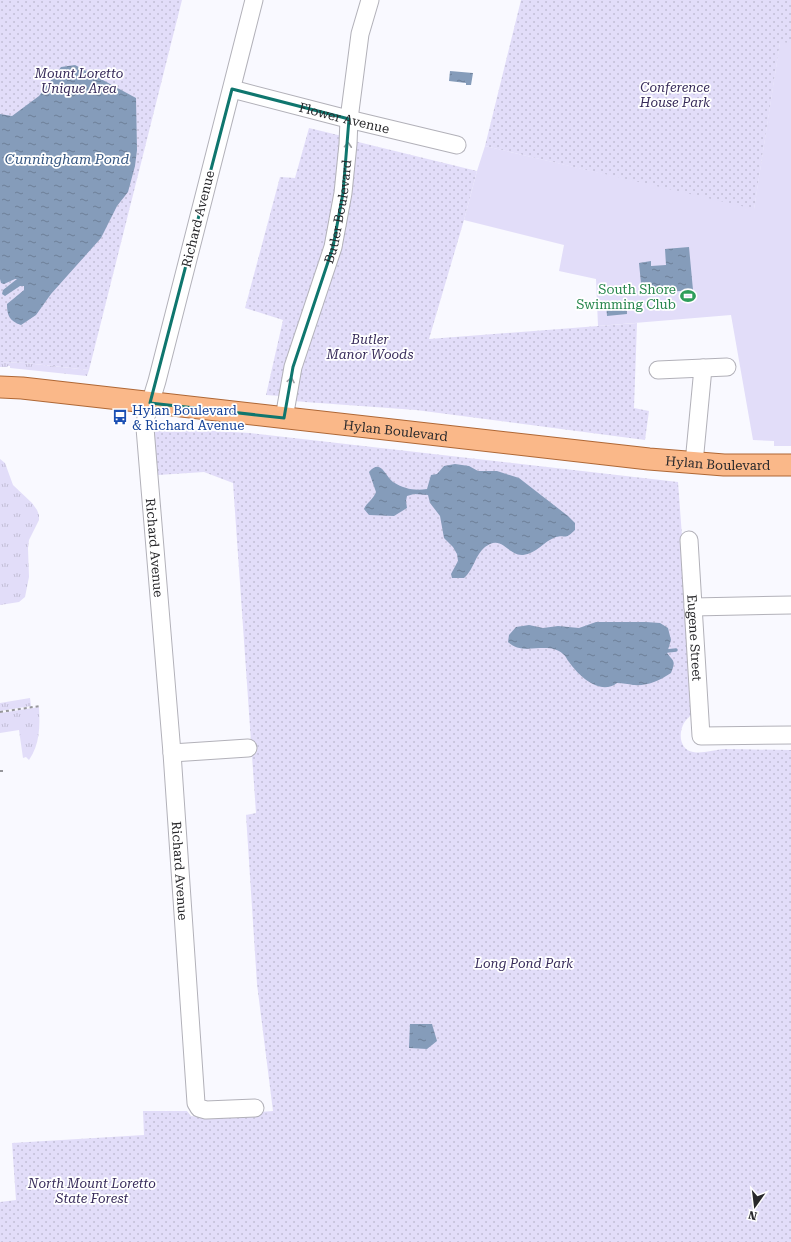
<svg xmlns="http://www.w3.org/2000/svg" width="791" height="1242" font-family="'Roboto Serif',serif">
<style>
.grass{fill:url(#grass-tufts)}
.park{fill:url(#park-dots)}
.pitch{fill:#e2ddf9}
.water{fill:url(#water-ripples)}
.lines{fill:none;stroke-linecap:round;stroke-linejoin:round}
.stream{stroke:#859cba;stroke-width:3.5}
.minor-casing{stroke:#b2b1b9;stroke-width:19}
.major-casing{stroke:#af6735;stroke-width:23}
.path{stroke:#96969b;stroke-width:2;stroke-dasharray:3 3;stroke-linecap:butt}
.minor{stroke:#fff;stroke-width:17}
.major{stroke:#fab889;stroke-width:21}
.oneway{stroke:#9e9ea0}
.marked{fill:none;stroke:#0f766e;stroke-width:3;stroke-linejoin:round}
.labels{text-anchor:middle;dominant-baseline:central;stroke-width:3.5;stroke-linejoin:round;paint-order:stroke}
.park-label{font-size:13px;font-style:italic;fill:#362a59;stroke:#fff}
.street-label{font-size:13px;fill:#28282b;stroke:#fff}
.leisure-label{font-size:13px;fill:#27864d;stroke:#fff;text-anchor:end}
.transit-label{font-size:13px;fill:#164399;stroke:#fff;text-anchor:start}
.water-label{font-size:14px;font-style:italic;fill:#365782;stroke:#fff}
</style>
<defs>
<pattern id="grass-tufts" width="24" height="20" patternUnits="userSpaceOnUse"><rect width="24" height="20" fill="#e2ddf9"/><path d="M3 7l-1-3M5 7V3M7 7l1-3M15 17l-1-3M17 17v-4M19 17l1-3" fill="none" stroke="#c2bed6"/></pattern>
<pattern id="park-dots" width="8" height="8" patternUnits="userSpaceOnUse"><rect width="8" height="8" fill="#e2ddf9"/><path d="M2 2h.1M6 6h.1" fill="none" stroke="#c2bed6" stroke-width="1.8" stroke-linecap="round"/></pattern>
<pattern id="water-ripples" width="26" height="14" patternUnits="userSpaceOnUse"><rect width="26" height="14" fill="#859cba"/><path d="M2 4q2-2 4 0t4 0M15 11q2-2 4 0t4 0" fill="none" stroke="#6d7f97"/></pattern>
</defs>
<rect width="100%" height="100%" fill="#f9f9ff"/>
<g class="grass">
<path d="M0,362l25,1 64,7 -2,6 -77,-8v-2h-2l-1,1h-7z"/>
<path d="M0,459l5,4 8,22 19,18 5,7 2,5v5l-10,20 -1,8 1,29 -4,20 -6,5 -19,3z"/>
<path d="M30,698l1,8 -31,5v-8z"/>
<path d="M39,707c1,20 1,37 -10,53l-3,-3 -3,1 -4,-28 -19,3v-20z"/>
</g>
<g class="park">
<path d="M0,0h182l-93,370 -64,-7 -25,-1z"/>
<path d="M521,0h270v43h-11l-26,167 -269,-64z"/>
<path d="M309,128l33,8 -7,81 -55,179 -14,-1 17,-75 -38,-12 35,-131 15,1z"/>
<path d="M354,141l123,30 -13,49 -35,119 208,-16 -3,85 15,3 -4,29 -229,-30 -111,-8 -9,-1 -3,-3z"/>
<path d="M159,428l91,5 428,49 17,230c-5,4 -10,8 -12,13 -5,11 -2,25 10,27 10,2 20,-2 30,-3 23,0 46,1 68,1v492h-791v-40l16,-2 -4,-57 132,-8 -1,-24h44l4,5 9,1 73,-6 -16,-127 -11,-169 10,-2 -23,-330 -29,-11 -46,3 -4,-44h3z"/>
</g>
<path class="pitch" d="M780,42l11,1v403h-17v-5l-21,-1 -22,-125 -133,11 -2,-47 -37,-8 5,-26 -100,-25 13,-49 8,-25 269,63z"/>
<g class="water">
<path d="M75,65l61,33 1,52 -2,16 -7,26 -11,14 -16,32 -50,56 -15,21 -15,10c-12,-4 -14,-10 -14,-21l17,-14v-4h-4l-15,10 -3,-2 1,-4 14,-11h-2l-11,5 -3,-1 -1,-4v-165l12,2 27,-20 22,-29z"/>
<path d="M450,71l23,2 -2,12h-5v-2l-17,-2z"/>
<path d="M689,247l4,43 -51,4 -3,-31 12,-2v5l15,-1 -1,-16z"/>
<path d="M626,302l1,12 -20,2 -1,-13z"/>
<path d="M455,464l14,2 9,5h19l22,7 49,38 7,7v7c-11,11 -9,4 -19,7 -12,4 -20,17 -33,18 -14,1 -19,-17 -33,-11 -15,7 -15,25 -26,34h-12l-1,-4 7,-13 -1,-7 -4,-7 -9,-9 -4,-22 -10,-13 -2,-8 -14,-1 -7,2 -1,5 1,7 -13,8 -25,-1 -5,-6c3,-7 9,-9 12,-17l-7,-20c12,-14 16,4 24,10 11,7 22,9 34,7l4,-14 6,-1 7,-8z"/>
<path d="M596,622h50l14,1 8,5 3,12 -4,13c7,9 9,8 4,20 -12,8 -23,13 -38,12 -5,-1 -10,-2 -16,-2 -17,13 -38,-7 -48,-21 -2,-2 -3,-6 -6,-8 -15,-14 -40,3 -55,-12l1,-7 7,-8 13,-2 14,3 15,-2 21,2z"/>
<path d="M410,1024h22l5,17 -10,8 -18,-1z"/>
</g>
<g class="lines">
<path class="stream" d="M667,651l9,-1"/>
<defs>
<g id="minor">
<path id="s1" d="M254,0l-97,381 -11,36 -1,11 27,325 24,350 3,5 7,2 49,-2"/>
<path id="s2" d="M232,89l108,28 117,28"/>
<path d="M658,370l69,-3"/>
<path id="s3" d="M284,418l9,-51 40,-120 10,-54 5,-49 1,-25 11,-85 10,-34"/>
<path d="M694,463l9,-95"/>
<path id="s4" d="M689,540l12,196 90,-1"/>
<path d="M693,607l98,-2"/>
<path d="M172,753l76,-5"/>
</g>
<g id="major">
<path id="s5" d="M0,387l22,1 627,71 75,6h67"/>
</g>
</defs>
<use href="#minor" class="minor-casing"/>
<use href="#major" class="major-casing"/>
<g class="path">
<path d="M0,712l40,-6"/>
<path d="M0,771h4"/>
</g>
<use href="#minor" class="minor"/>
<use href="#major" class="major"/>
</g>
<defs><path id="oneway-chevron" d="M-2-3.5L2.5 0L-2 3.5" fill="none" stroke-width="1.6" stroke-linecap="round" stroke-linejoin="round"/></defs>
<g class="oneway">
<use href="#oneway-chevron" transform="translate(348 145) rotate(-86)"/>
<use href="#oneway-chevron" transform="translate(291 380) rotate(-79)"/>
</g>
<path class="marked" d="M232,89l117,30 -6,74 -10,54 -40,120 -9,51 -134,-15z"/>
<defs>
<symbol id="stadium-bare" viewBox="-9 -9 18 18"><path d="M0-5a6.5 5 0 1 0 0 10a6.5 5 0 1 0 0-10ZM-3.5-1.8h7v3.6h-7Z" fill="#2e9e5b" stroke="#fff" stroke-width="2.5" paint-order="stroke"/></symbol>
<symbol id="bus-bare" viewBox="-9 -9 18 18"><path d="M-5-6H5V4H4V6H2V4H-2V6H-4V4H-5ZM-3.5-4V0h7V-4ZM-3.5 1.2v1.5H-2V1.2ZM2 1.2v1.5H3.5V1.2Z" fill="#1a4fb4" stroke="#fff" stroke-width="2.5" paint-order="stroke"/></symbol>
</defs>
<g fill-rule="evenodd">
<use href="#stadium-bare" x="677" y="285" width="22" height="22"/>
<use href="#bus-bare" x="109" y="406" width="22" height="22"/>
</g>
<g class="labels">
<g class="park-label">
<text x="79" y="73">Mount Loretto<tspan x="79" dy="15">Unique Area</tspan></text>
<text x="675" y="87">Conference<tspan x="675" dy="15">House Park</tspan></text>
<text x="370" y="339">Butler<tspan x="370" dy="15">Manor Woods</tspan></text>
<text x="524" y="963">Long Pond Park</text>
<text x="92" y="1183">North Mount Loretto<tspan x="92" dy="15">State Forest</tspan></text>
</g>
<g class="street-label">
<text stroke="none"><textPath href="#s2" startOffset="116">Flower Avenue</textPath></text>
<text stroke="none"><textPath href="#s3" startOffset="214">Butler Boulevard</textPath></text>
<text transform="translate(198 219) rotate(-76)">Richard Avenue</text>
<text stroke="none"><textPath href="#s5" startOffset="398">Hylan Boulevard</textPath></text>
<text stroke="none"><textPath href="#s5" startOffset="722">Hylan Boulevard</textPath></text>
<text stroke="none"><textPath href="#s1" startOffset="562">Richard Avenue</textPath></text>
<text stroke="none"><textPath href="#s4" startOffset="98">Eugene Street</textPath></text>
<text stroke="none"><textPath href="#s1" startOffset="886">Richard Avenue</textPath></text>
</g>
<g class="leisure-label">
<text x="676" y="289">South Shore<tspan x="676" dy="15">Swimming Club</tspan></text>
</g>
<g class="transit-label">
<text x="132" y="410">Hylan Boulevard<tspan x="132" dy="15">&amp; Richard Avenue</tspan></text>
</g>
<g class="water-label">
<text x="67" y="159">Cunningham Pond</text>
</g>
</g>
<g transform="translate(755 1206) rotate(194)" stroke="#ffffff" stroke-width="3" paint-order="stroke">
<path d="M0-3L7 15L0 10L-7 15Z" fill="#28282b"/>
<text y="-6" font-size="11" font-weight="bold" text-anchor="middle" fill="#28282b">N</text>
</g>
</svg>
